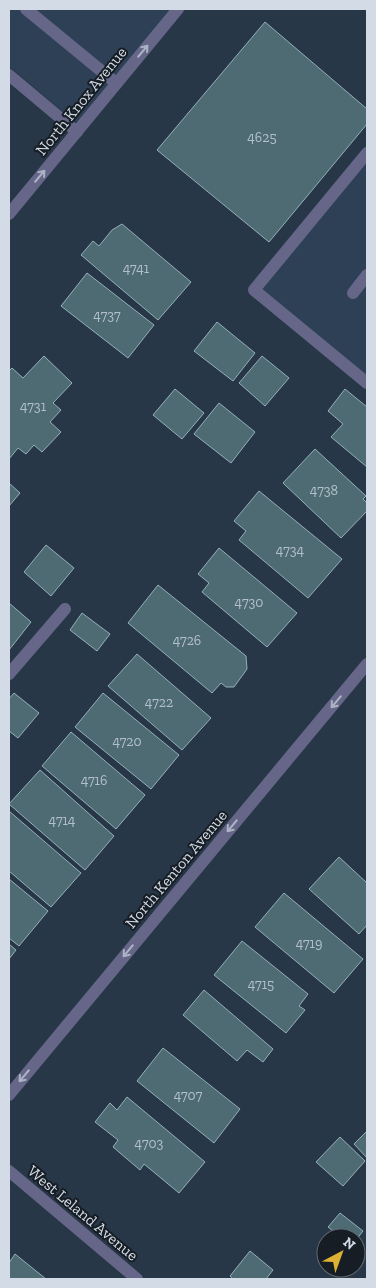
<svg xmlns="http://www.w3.org/2000/svg" width="376" height="1288" font-family="'Zilla Slab',serif">
<style>
.built{fill:#2d4056}
.building{fill:#4e6a72;stroke:#93b1ba}
.lines{fill:none;stroke-linecap:round;stroke-linejoin:round}
.service{stroke:#656688;stroke-width:12}
.minor{stroke:#656688;stroke-width:12}
.oneway{stroke:#acb3c5}
.labels{text-anchor:middle;dominant-baseline:central;stroke-width:4;stroke-linejoin:round;paint-order:stroke}
.number-label{font-size:14px;fill:#b2c0c9}
.street-label{font-size:16px;fill:#d3dce6;stroke:#171d25}
</style>
<rect width="100%" height="100%" fill="#283747"/>
<g class="built">
<path d="M9,9h164l-95,115 -69,-58z"/>
<path d="M367,144v242l-120,-98z"/>
</g>
<g class="building">
<path d="M265,22l102,87v15l-98,118 -112,-92z"/>
<path d="M122,224l69,58 -33,38 -77,-65 12,-14 6,5 13,-16z"/>
<path d="M87,273l67,52 -26,33 -67,-52z"/>
<path d="M217,322l38,31 -22,28 -39,-30z"/>
<path d="M44,356l28,27 -19,20 8,7 -11,12 11,10 -19,20 -8,-7 -8,9 -8,-6 -9,11v-88l3,-3 11,10z"/>
<path d="M262,356l27,22 -24,28 -26,-23z"/>
<path d="M175,389l29,24 -22,26 -29,-24z"/>
<path d="M345,389l22,18v60l-36,-30 12,-13 -15,-13z"/>
<path d="M219,403l36,29 -24,31 -37,-29z"/>
<path d="M315,449l51,47 -3,3 4,4v8l-26,27 -58,-55z"/>
<path d="M9,483l11,10 -11,13z"/>
<path d="M259,491l83,68 -34,39 -69,-58 7,-9 -12,-10z"/>
<path d="M46,545l28,23 -23,28 -27,-24z"/>
<path d="M219,548l78,65 -30,34 -65,-55 7,-9 -11,-9z"/>
<path d="M158,585l88,71 1,13 -13,18h-8l-5,-4 -9,10 -84,-70z"/>
<path d="M9,603l22,19 -22,28z"/>
<path d="M82,613l28,21 -13,17 -27,-21z"/>
<path d="M137,654l74,64 -29,32 -74,-64z"/>
<path d="M14,693l25,20 -21,25 -9,-7v-32z"/>
<path d="M103,693l76,62 -28,34 -76,-62z"/>
<path d="M71,732l74,63 -29,34 -74,-63z"/>
<path d="M40,770l74,66 -29,34 -76,-66z"/>
<path d="M9,811l72,62 -30,34 -42,-36z"/>
<path d="M339,857l28,26v42l-8,9 -50,-45z"/>
<path d="M9,879l39,32 -29,35 -10,-8z"/>
<path d="M284,893l79,66 -29,34 -79,-66z"/>
<path d="M242,941l66,53 -9,12 6,4 -19,23 -72,-58z"/>
<path d="M9,944l7,6 -7,9z"/>
<path d="M204,990l69,59 -10,13 -16,-12 -10,11 -54,-46z"/>
<path d="M163,1048l77,61 -26,34 -77,-62z"/>
<path d="M127,1097l78,65 -26,31 -35,-29 -4,6 -27,-23 5,-7 -23,-18 15,-19 7,7z"/>
<path d="M367,1131v27l-13,-14z"/>
<path d="M340,1137l25,24 -22,25 -27,-24z"/>
<path d="M340,1213l23,18 -7,9v-2h-14l-14,-11z"/>
<path d="M250,1251l23,19 -7,9h-33l-3,-3z"/>
<path d="M15,1254l31,25h-37v-16z"/>
</g>
<g class="lines">
<g class="service">
<path d="M26,9l90,74"/>
<path d="M9,75l68,57"/>
<path d="M367,153l-113,137 113,93"/>
<path d="M353,293l14,-18"/>
<path d="M9,674l56,-65"/>
</g>
<g class="minor">
<path d="M9,214l169,-205"/>
<path d="M9,1095l358,-431"/>
<path d="M9,1171l128,108"/>
</g>
</g>
<defs><path id="oneway-shaft" d="M-6 0H5M1.5-3L5.5 0L1.5 3" fill="none" stroke-width="1.6" stroke-linecap="round" stroke-linejoin="round" transform="scale(1.25)"/></defs>
<g class="oneway">
<use href="#oneway-shaft" transform="translate(143 51) rotate(-50)"/>
<use href="#oneway-shaft" transform="translate(40 176) rotate(-50)"/>
<use href="#oneway-shaft" transform="translate(336 702) rotate(130)"/>
<use href="#oneway-shaft" transform="translate(232 826) rotate(130)"/>
<use href="#oneway-shaft" transform="translate(128 951) rotate(130)"/>
<use href="#oneway-shaft" transform="translate(24 1076) rotate(130)"/>
</g>
<g class="labels">
<g class="number-label">
<text x="262" y="137">4625</text>
<text x="136" y="268">4741</text>
<text x="107" y="315">4737</text>
<text x="33" y="406">4731</text>
<text x="324" y="490">4738</text>
<text x="290" y="550">4734</text>
<text x="249" y="602">4730</text>
<text x="187" y="640">4726</text>
<text x="159" y="702">4722</text>
<text x="127" y="741">4720</text>
<text x="94" y="780">4716</text>
<text x="62" y="820">4714</text>
<text x="309" y="943">4719</text>
<text x="261" y="984">4715</text>
<text x="188" y="1095">4707</text>
<text x="149" y="1143">4703</text>
</g>
<g class="street-label">
<text transform="translate(81 101) rotate(-51)">North Knox Avenue</text>
<text transform="translate(176 869) rotate(-50)">North Kenton Avenue</text>
<text transform="translate(83 1213) rotate(40)">West Leland Avenue</text>
</g>
</g>
<rect width="376" height="1288" fill="none" stroke="#d3dce6" stroke-width="20"/>
<g transform="translate(341 1253) rotate(41)"><circle r="24" fill="#171d25" stroke="#626972"/>
<path d="M0-4L9 19L0 12L-9 19Z" fill="#ddb133"/>
<text y="-8" font-size="14" font-weight="bold" text-anchor="middle" fill="#d3dce6">N</text>
</g>
</svg>
